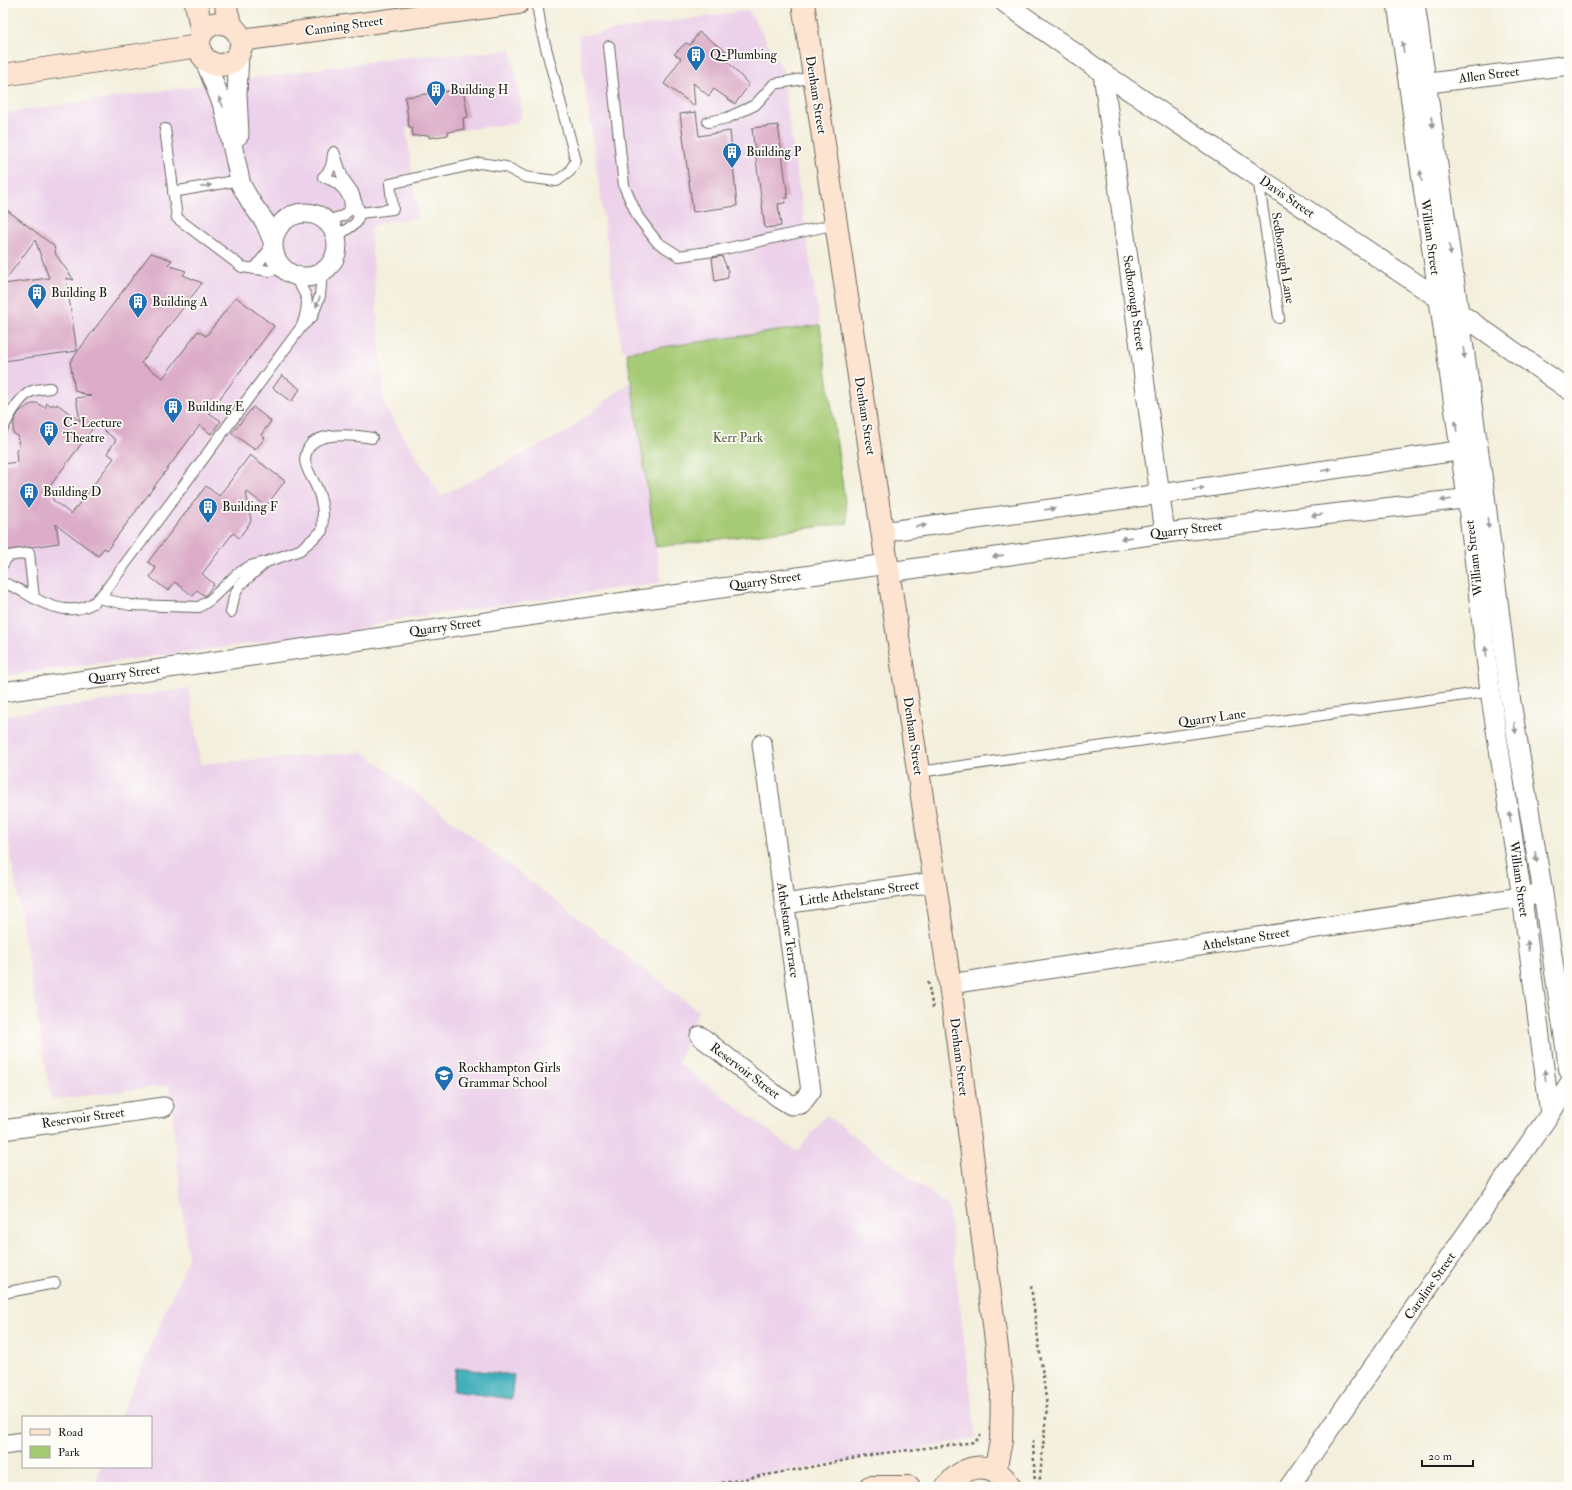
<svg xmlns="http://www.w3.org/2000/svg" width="1572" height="1490" font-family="'IM FELL Double Pica',serif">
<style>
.built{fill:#ecd1ea}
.green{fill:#a6ca74;stroke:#617348}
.water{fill:#3fafba;stroke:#2e666b}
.building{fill:#dbabc7;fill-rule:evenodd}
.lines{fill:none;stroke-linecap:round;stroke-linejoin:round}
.lane-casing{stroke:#67665f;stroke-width:12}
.street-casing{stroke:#67665f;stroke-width:21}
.secondary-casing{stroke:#67665f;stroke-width:24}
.path{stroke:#67665f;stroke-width:2.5;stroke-dasharray:3 3;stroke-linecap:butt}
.lane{stroke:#fff;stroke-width:10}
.street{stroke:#fff;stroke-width:19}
.secondary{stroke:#fde4d0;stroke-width:22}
.oneway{fill:#999}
.labels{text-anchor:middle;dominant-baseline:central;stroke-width:3.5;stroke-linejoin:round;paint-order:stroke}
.street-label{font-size:13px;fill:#1c1c1c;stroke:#fdfcf7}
.poi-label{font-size:13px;fill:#1c1c1c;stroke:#fdfcf7;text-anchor:start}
.park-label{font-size:13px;fill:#4c593b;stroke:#fdfcf7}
</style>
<rect width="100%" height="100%" fill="#fdfcf7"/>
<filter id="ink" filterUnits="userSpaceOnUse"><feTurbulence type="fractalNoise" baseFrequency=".025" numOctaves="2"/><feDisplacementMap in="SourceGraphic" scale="8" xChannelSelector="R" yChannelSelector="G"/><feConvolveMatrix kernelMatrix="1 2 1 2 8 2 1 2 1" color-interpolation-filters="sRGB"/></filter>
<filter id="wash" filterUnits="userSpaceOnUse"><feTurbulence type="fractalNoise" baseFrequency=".012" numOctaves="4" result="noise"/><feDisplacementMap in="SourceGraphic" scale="16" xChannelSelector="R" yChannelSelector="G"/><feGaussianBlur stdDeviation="0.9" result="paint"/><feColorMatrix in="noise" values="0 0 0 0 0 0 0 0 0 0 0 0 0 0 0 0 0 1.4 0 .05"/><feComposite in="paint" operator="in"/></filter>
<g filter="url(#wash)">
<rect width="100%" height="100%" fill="#f3efdc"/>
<g class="built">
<path d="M749,10l34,60v11l16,107 21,137 -193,27 -5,-3 -44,-313z"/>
<path d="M511,49l10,57v10l-5,7 -68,9v3l-19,3 -1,-3 -15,1 -1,-9 -6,1 13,90 -37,4 -8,3 -4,3 15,178 56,90 127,-65 64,-51 29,202 -274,39 -35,11 -61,10h-27l-261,34v-563l380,-53 50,-5 39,-1z"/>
<path d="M189,688l11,76 163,-12 335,259 -20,52 119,89 29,-37 122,91 28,233 -279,48h-602l5,-20h51v-50h-31l68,-159 -19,-173 -118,15 -48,-294v-90z"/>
</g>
<path class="green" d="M820,325l28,198 -192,24 -29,-195z"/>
<path class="water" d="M456,1368l58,7 -3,24 -58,-8z"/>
<g id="blocks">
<g class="building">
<path d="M699,32l32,23 -4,6 22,24 -14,19 -21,-15 -5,7 -16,-13 2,23 -31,-22 17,-26 -7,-4 12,-11 4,2z"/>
<path d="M463,89l5,28 -5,1 1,11 -16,3v3l-19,3v-3l-16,1 -1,-9h-3l-4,-30z"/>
<path d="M696,112l3,24 31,-5 7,75 -44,6 -13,-98z"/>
<path d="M778,125l10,73h-4l1,5 -7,1 3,22 -16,2 -13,-100z"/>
<path d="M3,207l51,39 2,9 18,25 -8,-2 11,73 -74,10v-77l46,-6 -14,-38 -32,43z"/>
<path d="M151,253l21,7 -4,5 18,6 -3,4 19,8 -61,80 22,15 35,-47 8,5 30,-39 38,29 -65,87 12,8 -10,13 -11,-9 -93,125 -3,-2 -6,8 -42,-32 3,19 -56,8v-87l14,-2 -1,-11 4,-7 -2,-1 1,-2 -2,-2 2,-2 -6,-4 1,-12 5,-9 10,-7 8,-2 8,5 2,-5 5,3 1,-2 3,2 1,-2 23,17 -4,-23 15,-2 -16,-5 -5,-29zM96,424l20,16 -9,13 7,5 -43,56 -18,-14 -3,-14z"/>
<path d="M722,256l6,15v7l-13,3 -3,-23z"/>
<path d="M282,375l18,14 -9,13 -18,-14z"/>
<path d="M253,407l18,14 -10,14 4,3 -10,12 -23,-17z"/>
<path d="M250,455l35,26 -19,25 -20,-15 5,30 -12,17 -6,-5 -31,41 12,10 -9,12 -8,-6 -4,6 -18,-14 -7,9 -18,-14 6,-9 -8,-6 58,-76 13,10z"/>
</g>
</g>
</g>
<g filter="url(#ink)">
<use href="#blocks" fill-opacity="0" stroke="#67665f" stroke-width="1"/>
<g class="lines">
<defs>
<g id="lane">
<path d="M609,46l15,140 14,31 19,25 22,14 41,-6 116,-26"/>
<path d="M708,122l19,-4 28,-13 19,-21 40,-7"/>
<path d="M165,129l12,89 65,49 28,4 11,-5"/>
<path d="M334,152l9,26 10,14 7,21 -4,10 -20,14"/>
<path d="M1258,178l21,140"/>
<path d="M173,192l67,-12"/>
<path d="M350,209l10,4 33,-4 -3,-25 90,-21 26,4 19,10 32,4 12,-9 7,-11 -35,-132 -4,-26"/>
<path d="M326,221l17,-5 7,-7c1,-15 -12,-28 -27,-32 8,-6 9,-13 10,-23"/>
<path d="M254,269l14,-18 5,-5"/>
<path d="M292,274c16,22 19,25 10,52"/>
<path d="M3,428c6,-12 15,-29 27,-36 5,-3 14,-3 20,-4"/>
<path d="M3,564l5,-8 21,-3 5,45"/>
<path d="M3,583c12,3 20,9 31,15 18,10 40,17 59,5 6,-4 11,-11 15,-16l194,-261 10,-9 8,-21 2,-24"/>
<path d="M98,598l32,7 69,2 11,-7 27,-26 13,-8 16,-4"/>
<path d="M231,612l3,-15 5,-11 27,-24 34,-12 22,-19c2,-17 1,-30 -6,-45 -4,-9 -10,-16 -11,-26 0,-3 1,-6 2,-9 7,-21 48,-16 65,-13"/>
<path d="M919,772l574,-81"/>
<path d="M3,1293l52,-10"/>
</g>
<g id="street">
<path d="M1005,3l98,70 335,225 131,92"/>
<path d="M1397,3l70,495 23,193 32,206 28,217"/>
<path d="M1415,3l70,493 24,194 34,203 26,178"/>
<path d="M202,54l22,54 17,77 11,19 13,18 8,19"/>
<path d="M1103,73l62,460"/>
<path d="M1414,85l155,-20"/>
<path d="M239,135l-2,-41 2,-41"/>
<circle cx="305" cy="245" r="32"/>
<path d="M882,532l278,-38 311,-45"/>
<path d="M889,572l276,-39 315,-36"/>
<path d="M3,692l884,-128"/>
<path d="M784,904l150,-22"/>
<path d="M950,984l584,-89"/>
<path d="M700,1036l78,61 13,8 10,-1 10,-13 -49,-347"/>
<path d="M3,1130l161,-23"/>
<path d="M3,1445l20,-3"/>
<path d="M1289,1487l261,-373 19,-30"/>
</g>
<g id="secondary">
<path d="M196,3l6,30"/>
<path d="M226,3l1,10 5,13"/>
<path d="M803,3l147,981 52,403 -1,54 -6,30"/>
<circle cx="220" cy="44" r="21"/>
<path d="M241,40l277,-37"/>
<path d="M3,75l196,-29"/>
<path d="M870,1487h39"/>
<path d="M947,1487c16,-24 48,-28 63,0"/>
</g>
</defs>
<use href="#lane" class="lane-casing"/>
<use href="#street" class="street-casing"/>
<use href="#secondary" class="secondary-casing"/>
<g class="path">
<path d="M928,982l5,27"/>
<path d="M1031,1286l16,120 -8,81"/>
<path d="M1033,1440l2,47"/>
<path d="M698,1487l113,-20 65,-13 99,-12 6,-7"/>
</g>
<use href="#lane" class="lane"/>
<use href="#street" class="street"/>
<use href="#secondary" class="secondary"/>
</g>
<defs><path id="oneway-solid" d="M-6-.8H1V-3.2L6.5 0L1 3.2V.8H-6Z"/></defs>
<g class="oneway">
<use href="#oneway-solid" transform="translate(1403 47) rotate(-98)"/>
<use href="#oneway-solid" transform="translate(221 102) rotate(-113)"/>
<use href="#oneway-solid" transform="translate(1432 122) rotate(82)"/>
<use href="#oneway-solid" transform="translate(1421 176) rotate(-98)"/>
<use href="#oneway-solid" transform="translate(206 186) rotate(-10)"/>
<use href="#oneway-solid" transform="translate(1450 250) rotate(82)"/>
<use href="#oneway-solid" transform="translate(318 302) rotate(110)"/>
<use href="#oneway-solid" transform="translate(1464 353) rotate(82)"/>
<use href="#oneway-solid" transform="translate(1456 426) rotate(-98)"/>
<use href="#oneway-solid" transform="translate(1327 470) rotate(-8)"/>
<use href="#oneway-solid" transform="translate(1199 489) rotate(-8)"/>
<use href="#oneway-solid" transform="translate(1446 500) rotate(173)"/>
<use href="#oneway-solid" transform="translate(1050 509) rotate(-8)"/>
<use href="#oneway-solid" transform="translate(1317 515) rotate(173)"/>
<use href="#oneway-solid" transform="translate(1488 523) rotate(83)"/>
<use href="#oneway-solid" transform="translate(921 526) rotate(-8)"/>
<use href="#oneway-solid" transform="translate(1126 538) rotate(172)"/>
<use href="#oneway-solid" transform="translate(998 556) rotate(172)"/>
<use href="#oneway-solid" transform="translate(1486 652) rotate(-97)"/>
<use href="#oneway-solid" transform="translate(1515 728) rotate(81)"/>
<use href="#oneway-solid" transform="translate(1510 817) rotate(-99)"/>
<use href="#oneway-solid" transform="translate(1536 857) rotate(81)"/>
<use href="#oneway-solid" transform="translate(1528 946) rotate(-97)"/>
<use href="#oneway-solid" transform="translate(1545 1075) rotate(-97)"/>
</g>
</g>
<defs>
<symbol id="building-pin" viewBox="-11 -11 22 30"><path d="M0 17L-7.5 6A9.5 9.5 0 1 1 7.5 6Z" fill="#1f6fb2" stroke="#fdfcf7"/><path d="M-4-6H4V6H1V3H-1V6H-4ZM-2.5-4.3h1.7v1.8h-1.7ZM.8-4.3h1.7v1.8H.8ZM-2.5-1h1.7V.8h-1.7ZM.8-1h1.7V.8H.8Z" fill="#fff"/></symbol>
<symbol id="school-pin" viewBox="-11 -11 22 30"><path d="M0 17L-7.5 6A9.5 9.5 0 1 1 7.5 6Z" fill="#1f6fb2" stroke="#fdfcf7"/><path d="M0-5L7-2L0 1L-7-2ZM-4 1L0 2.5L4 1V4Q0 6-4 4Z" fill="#fff"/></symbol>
</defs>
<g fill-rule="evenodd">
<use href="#building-pin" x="685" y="44" width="22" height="30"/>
<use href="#building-pin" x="425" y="79" width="22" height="30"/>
<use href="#building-pin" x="721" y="141" width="22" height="30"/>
<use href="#building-pin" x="26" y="282" width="22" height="30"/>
<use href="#building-pin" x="127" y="291" width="22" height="30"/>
<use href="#building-pin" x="162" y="396" width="22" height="30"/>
<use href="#building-pin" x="38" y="419" width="22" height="30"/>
<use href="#building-pin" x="18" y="481" width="22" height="30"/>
<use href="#building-pin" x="197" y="496" width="22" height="30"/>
<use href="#school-pin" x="433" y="1064" width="22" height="30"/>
</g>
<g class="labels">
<g class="street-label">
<text transform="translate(344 26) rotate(-8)">Canning Street</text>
<text transform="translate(1489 75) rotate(-7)">Allen Street</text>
<text transform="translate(816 95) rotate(81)">Denham Street</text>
<text transform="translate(1287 197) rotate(34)">Davis Street</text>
<text transform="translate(1430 237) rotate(82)">William Street</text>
<text transform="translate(1283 258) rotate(81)">Sedborough Lane</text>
<text transform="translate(1134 303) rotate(82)">Sedborough Street</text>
<text transform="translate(865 416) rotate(81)">Denham Street</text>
<text transform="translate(1186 530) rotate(-7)">Quarry Street</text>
<text transform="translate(1474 558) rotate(-97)">William Street</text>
<text transform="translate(765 581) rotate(-8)">Quarry Street</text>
<text transform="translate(445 627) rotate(-8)">Quarry Street</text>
<text transform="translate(124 674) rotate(-8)">Quarry Street</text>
<text transform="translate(1212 718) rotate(-8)">Quarry Lane</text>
<text transform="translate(913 736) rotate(82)">Denham Street</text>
<text transform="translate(1519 879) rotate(82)">William Street</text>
<text transform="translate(859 893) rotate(-8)">Little Athelstane Street</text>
<text transform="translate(788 930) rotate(82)">Athelstane Terrace</text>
<text transform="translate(1246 939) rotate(-9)">Athelstane Street</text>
<text transform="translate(959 1057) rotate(83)">Denham Street</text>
<text transform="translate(745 1071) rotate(37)">Reservoir Street</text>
<text transform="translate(83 1118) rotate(-8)">Reservoir Street</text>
<text transform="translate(1430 1286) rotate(-55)">Caroline Street</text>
</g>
<g class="poi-label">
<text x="710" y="55">Q-Plumbing</text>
<text x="450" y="90">Building H</text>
<text x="746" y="152">Building P</text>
<text x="51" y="293">Building B</text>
<text x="152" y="302">Building A</text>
<text x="187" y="407">Building E</text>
<text x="63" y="423">C- Lecture<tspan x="63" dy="15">Theatre</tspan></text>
<text x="43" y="492">Building D</text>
<text x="222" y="507">Building F</text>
<text x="458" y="1068">Rockhampton Girls<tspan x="458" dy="15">Grammar School</tspan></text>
</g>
<g class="park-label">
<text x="738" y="438">Kerr Park</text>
</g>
</g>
<rect width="1572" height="1490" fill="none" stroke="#fdfcf7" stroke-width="16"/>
<rect x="22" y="1416" width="130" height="52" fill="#fdfcf7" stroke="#a3a29f"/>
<rect x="30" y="1429" width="20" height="6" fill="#fde4d0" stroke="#a3a29f"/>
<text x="58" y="1436" font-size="12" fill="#1c1c1c">Road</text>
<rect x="30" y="1446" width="20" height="12" fill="#a6ca74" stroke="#a3a29f"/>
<text x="58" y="1456" font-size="12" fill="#1c1c1c">Park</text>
<path d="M1422 1460v6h51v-6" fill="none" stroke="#1c1c1c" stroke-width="2"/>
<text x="1428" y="1460" font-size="12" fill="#1c1c1c" stroke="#fdfcf7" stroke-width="3" paint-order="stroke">20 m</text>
</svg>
